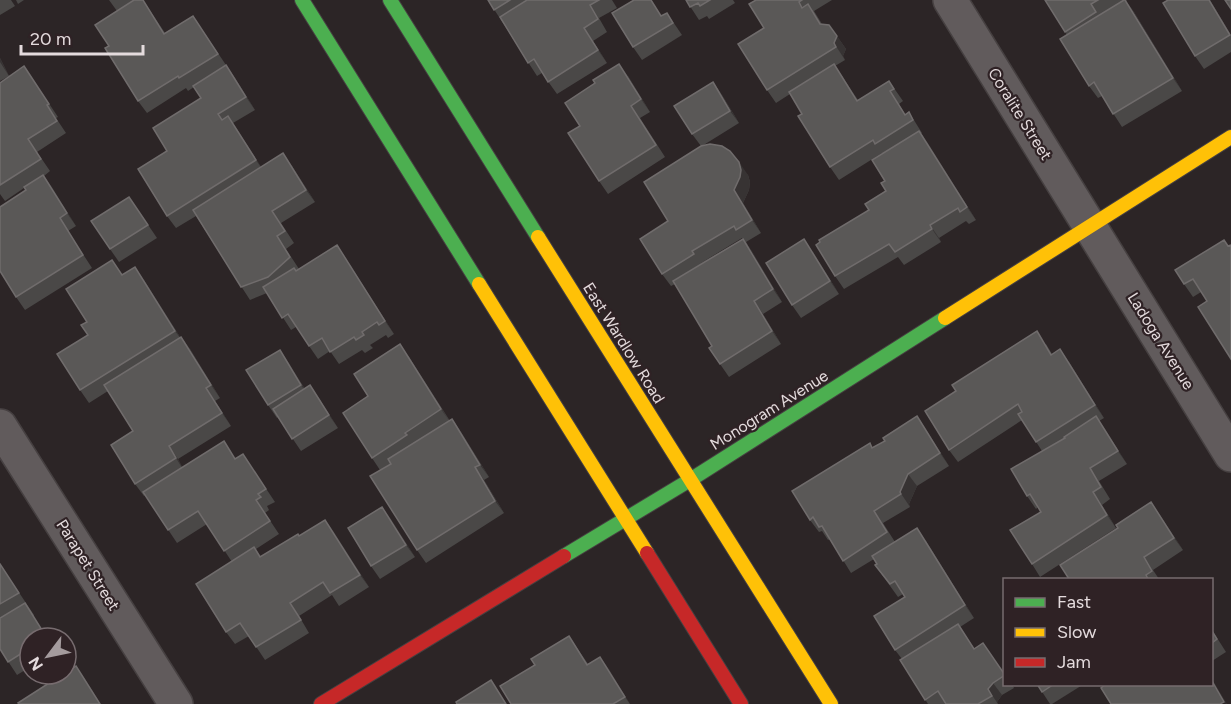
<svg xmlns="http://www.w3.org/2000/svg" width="1231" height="704" font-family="Figtree,sans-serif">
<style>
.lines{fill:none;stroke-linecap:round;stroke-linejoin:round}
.street-casing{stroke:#464041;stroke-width:36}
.fast-casing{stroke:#464041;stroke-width:16}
.slow-casing{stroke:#464041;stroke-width:16}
.jam-casing{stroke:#464041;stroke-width:16}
.street{stroke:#615b5c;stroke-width:33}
.fast{stroke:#4caf50;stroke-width:14}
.slow{stroke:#ffc107;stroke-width:14}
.jam{stroke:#c62828;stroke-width:14}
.wall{fill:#4a4847;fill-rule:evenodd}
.shaded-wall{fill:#373333}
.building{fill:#5a5857;stroke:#706c6c;stroke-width:1.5}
.labels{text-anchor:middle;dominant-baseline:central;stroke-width:4.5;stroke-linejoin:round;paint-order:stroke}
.street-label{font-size:16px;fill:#e4dbdd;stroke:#2f2225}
</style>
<rect width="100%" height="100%" fill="#2c2526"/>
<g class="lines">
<defs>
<g id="street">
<path d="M950,0l281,455"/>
<path d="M0,426l176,278"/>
</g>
<g id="fast">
<path d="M302,0l177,284"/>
<path d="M390,0l148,237"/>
<path d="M564,556l126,-76 255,-162"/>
</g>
<g id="slow">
<path d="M538,237l293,467"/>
<path d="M479,284l168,269"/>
<path d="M945,318l286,-181"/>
</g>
<g id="jam">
<path d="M647,553l94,151"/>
<path d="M321,704l243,-148"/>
</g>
</defs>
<use href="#street" class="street-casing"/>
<use href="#fast" class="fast-casing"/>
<use href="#slow" class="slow-casing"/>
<use href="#jam" class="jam-casing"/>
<use href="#street" class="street"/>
<use href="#fast" class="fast"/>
<use href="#slow" class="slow"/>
<use href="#jam" class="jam"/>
</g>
<g class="wall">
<path d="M0,0h11l4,6 -15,9z"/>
<path d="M16,0h8l-6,4z"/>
<path d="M109,0h34l22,33 28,-17 33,49 9,13 20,32 -22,13 28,44 31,-1 23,36 -34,21 13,20 -8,6 13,20 38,-24 57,89 -6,4 -2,-3 -16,10 3,3 -8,5 -3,-3 -23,14 -9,-13 -12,8 -22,-32 -5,3 -24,-37 -17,7 -54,-84 -20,12 -9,-12v-65l34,-53 -7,-11 -6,4 -2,-3 -39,25 -9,-12 -29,-55 8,-35z"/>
<path d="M488,0h124l5,8 -18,10 8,14 -14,9 14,22 -50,31 -15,-21 -5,3z"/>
<path d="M686,0h47l2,3 -26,16 -2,-3 -8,4z"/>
<path d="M756,0h76l-18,11 8,13 7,1 17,24 -3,7 2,4 -10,6 23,34 31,-19 14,20 -4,3 6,10 4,-2 8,13 5,8h-1l55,87 -7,4 -3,-3 -27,17 2,4 -37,23 -6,-8 -54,32 -9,-13 34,-66 17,-19 -4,-38 -43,27 -9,-13 -28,-53 -12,-20 -14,9 -9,-13 -3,-62z"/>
<path d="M1045,0h82l-1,1 8,11 48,79 -60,36 -20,-31 -4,2 -9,-12 -22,-51z"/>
<path d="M1168,0h42l21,35v17l-27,17 -9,-13z"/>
<path d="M667,13l15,22 -40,25 -9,-13 29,-31z"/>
<path d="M0,58l9,18 -9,5z"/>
<path d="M24,66l34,51 -2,1 10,15 -29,19 13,19 -6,5 32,50 -8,5 24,37 -67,42 -9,-13 10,-107 -2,-2 -19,13 -5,-7v-111z"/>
<path d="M628,76l22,36 -10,6 25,39 -57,37 -9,-13 -19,-55 15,-43z"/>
<path d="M713,82l9,13 17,28 -37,23 46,29 2,7 -1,8 -6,13 18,30 -15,9 36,60 -19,12 18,30 -52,33 -9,-13 -8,-18 -37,-62 -4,2 -9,-12 6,-53 33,-75 -9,-12zM742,238l1,1 -42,24z"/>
<path d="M138,210l19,28 -38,24 -9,-13z"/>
<path d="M1224,240l-23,52 -8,5 -9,-13z"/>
<path d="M813,252l26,42 -38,24 -9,-13z"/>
<path d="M123,275l21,5 36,57h1l9,12 30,49 -5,3 16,25 -53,33 4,8 54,-9 7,-4 32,48 -8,4 2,4 -4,3 14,21 -23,15 5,8 38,-21 26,-16 44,67 -30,19 -7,-11 -33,21 10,17 -44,27 -16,-24 -14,8 -9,-12 6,-70 -25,-38 -30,19 -32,-48 -1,1 -9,-12 -2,-53 -25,-40 -19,12 -9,-13 8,-55 -1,-13z"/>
<path d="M1046,344l6,10 17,8 35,56 -5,3 28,43 -28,17 11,18 -8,6 14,23 -76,49 -8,-13 9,-52 -3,-5 -2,2 -9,-13 15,-45 -20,-31 -64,42 -9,-12z"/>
<path d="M280,350l25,39 5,-4 28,43 -37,23 -23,-34 -1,1 -9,-13z"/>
<path d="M409,357l41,64 2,-2 9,13 28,45 -5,3 20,33 -78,50 -9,-13 -37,-80 -8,-12 -4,-62z"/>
<path d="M917,416l32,50 -32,20 -8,18 1,3 -27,16 12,19 31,-1 48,77 -14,9 14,21 31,26v10h7l2,4 -12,7 -5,7 1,2h-70l-28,-44 2,-1 -7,-9 10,-53 -2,-3 -5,3 -23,-32 2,-1 -3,-5 -23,14 -21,-34 -2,1 -6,-9 -3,1 -9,-12 63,-73 12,-6z"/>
<path d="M1151,502l32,48 -30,20 6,9h-90l49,-51z"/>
<path d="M382,507l33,50 -35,22 -9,-13z"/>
<path d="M0,564l34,51 -4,23v29l-13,8 -17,-26z"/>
<path d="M1212,630l14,22 -14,9z"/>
<path d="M569,636l19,28 12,-7 30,47h-119l24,-39z"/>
<path d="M1037,684h47l-32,20h-2z"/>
</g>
<g class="shaded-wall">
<path d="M143,0l6,9 24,38 -9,-13z"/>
<path d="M1125,0l9,12 48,79 -9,-13z"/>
<path d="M1209,0h1l21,35v1z"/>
<path d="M584,28l9,13 14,22 -9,-13z"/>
<path d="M837,36l9,13 -3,7 2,4 -11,-17z"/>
<path d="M0,58l9,18 -9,-14z"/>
<path d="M619,64l9,12 22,36 -9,-13z"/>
<path d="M834,64l9,13 23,37 -9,-13z"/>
<path d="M226,65l9,13 20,32 -9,-13z"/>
<path d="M713,82l9,13 17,28 -9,-12z"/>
<path d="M228,116l9,13 28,44 -9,-13z"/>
<path d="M919,131l9,12 48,77 -9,-13z"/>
<path d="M283,153l9,13 23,36 -9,-12z"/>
<path d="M739,162l9,13 2,7 -1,8 -6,13 18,30 -9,-13 -18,-30z"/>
<path d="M43,175l9,12 24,39 -9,-13z"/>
<path d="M930,225l9,13 2,4 -9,-13z"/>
<path d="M743,239l9,12 30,51 -9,-13z"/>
<path d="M804,239l9,13 26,42 -9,-13z"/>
<path d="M337,245l9,13 48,76 -9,-13z"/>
<path d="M135,267l9,13 40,63 -9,-12z"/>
<path d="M754,301l9,13 18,30 -9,-13z"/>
<path d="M181,337l9,12 30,49 -9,-13z"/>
<path d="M400,344l9,13 41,65 -9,-13z"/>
<path d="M1060,349l9,13 35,56 -9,-13z"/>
<path d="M280,350l9,13 21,35 -9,-13z"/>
<path d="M310,385l9,13 19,30 -9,-13z"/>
<path d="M206,388l9,13 16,25 -9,-13z"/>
<path d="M917,416l9,13 23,37 -9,-13z"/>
<path d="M1096,416l9,13 22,35 -9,-13z"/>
<path d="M452,419l9,13 28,45 -9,-12z"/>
<path d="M169,446l9,13 6,12 -8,-13z"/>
<path d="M475,467l9,13 20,33 -9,-12z"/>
<path d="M908,474l9,12 -8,18 1,3 -10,-15z"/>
<path d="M1093,492l9,13 14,23 -9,-13z"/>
<path d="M1151,502l9,13 23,35 -9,-12z"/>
<path d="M382,507l9,12 24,38 -9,-12z"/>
<path d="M325,520l9,12 35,55 -9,-12z"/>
<path d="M917,528l9,13 48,77 -9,-13z"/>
<path d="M600,657l9,12 21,35 -5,-7z"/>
<path d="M76,666l9,13 16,25h-1z"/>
<path d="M1212,679l15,25h-1l-14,-23z"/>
<path d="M993,683l9,12 -5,7 1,2 -10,-15z"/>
</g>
<g class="building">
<path d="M134,0h9l21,34 29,-18 25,38 -39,24 -1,-2 -40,25 -33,-53 4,-2 -14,-21z"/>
<path d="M488,0h22l-16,10z"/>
<path d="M527,0h72l-9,5 8,14 -14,9 14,22 -50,32 -14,-23 -6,4 -28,-46z"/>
<path d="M634,0h17l10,16 6,-3 6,10 -40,24 -21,-34z"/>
<path d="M686,0h24l-10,6 -2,-3 -8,4z"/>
<path d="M756,0h46l-3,2 3,6 6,-4 12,20 9,1 8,11 -3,7 2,4 -69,43 -29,-46 26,-16 -15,-24z"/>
<path d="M1045,0h53l-7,4 5,8 -31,20z"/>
<path d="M1124,0h1l48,78 -60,36 -19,-32 -5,4 -29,-47z"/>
<path d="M1168,0h41l21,35 -35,21 -32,-53z"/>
<path d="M1225,0h6v9z"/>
<path d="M619,64l22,35 -10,7 25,39 -57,36 -31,-48 12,-7 -15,-23 30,-20 -2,-3z"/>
<path d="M834,64l23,37 32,-20 5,8 -4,2 15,24 4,-3 4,8 -38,24 -2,-4 -43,27 -32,-51 4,-2 -13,-22z"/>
<path d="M226,65l20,32 -28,17 4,6 6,-4 28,44 -89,56 -29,-47 29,-18 -14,-23 48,-30 -8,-12z"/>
<path d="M24,66l25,38 -2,1 10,16 -29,18 13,20 -41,26v-102z"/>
<path d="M713,82l17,29 -38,23 -18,-28z"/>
<path d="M919,131l48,76 -7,5 -2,-4 -28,17 2,4 -37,23 -6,-8 -54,32 -19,-31 4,-3 -1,-2 50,-30 -4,-6 21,-13 -5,-8 4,-2 -13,-21z"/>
<path d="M710,144l12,2 8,5 9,11 2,8 -1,7 -6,13 18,30 -16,10 -2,-4 -42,25 2,3 -32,20 -22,-35 28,-18 -24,-39 57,-36z"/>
<path d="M283,153l23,37 -34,21 13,20 -8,5 13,21 -22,20 -27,10 -48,-77z"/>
<path d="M43,175l24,38 -7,5 23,37 -67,42 -16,-26v-64l26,-17 -2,-3z"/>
<path d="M129,197l19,28 -38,24 -19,-28z"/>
<path d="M743,239l30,50 -19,12 18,30 -52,33 -11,-16 3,-2 -39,-65z"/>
<path d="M804,239l26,42 -38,24 -26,-42z"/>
<path d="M1224,240l4,6 3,-1v114l-33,-52 9,-6 -14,-22 -9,5 -9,-14z"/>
<path d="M337,245l48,76 -6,4 -2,-3 -15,10 2,3 -8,5 -2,-3 -24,15 -8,-14 -13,8 -21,-32 -6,4 -19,-31 31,-19 2,3z"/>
<path d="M112,260l10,15 13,-8 40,64 -95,59 -23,-36 31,-19 -7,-10 6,-3 -21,-33z"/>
<path d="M1037,331l14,24 9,-6 35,56 -59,37 -18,-28 4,-2 -4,-8 -69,46 -24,-39 31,-20 -4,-6z"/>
<path d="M181,337l30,48 -5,3 16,25 -53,33 7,12 -41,26 -24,-39 22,-14 -29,-46z"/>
<path d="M400,344l41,65 -36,24 2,2 -35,23 -29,-45 25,-17 -14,-22z"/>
<path d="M280,350l21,35 -33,20 -22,-35z"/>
<path d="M310,385l19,30 -37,24 -19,-30z"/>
<path d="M917,416l23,37 -32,21 -8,18 1,2 -27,17 13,21 -44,29 -21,-35 -3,1 -6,-10 -3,3 -18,-29 78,-48 2,5 13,-7 -2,-3z"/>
<path d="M1096,416l22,35 -28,17 11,19 -8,5 14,23 -75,49 -22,-34 31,-18 -11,-18 -3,2 -16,-27 54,-31 -1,-1z"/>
<path d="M452,419l28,46 -5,2 20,34 -78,49 -47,-74 21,-12 -3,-5z"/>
<path d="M224,441l11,18 8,-5 23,35 -8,5 3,3 -5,3 14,21 -46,30 -26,-40 -30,19 -25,-38z"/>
<path d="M1151,502l23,36 -30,19 8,14 -6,4 2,4h-79l-9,-14 58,-37 -2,-3z"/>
<path d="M382,507l24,38 -35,21 -23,-38z"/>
<path d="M325,520l35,55 -30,18 -7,-11 -33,21 11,17 -45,27 -16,-24 -14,9 -30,-48 58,-37 6,10 38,-23 1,2z"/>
<path d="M917,528l48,77 -70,45 -21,-34 31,-19 -10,-16 -5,3 -15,-19 2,-1 -5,-8z"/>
<path d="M0,564l19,29 -19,11z"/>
<path d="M25,603l22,35h-17v10l-22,14 -8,-13v-31z"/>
<path d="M958,624l16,25 9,-6 22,32 -12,8 -5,6 4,7 -14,8h-32l-8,-13 -13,9 -25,-40z"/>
<path d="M1212,631l5,8 -5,4z"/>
<path d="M569,636l18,29 13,-8 25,40 -12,7h-102l-11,-18 35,-21 -4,-6z"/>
<path d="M76,666l24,38h-81l-1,-1 45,-29h3v-2z"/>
<path d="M491,680l15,24h-49l-1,-2z"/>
<path d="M1212,681l12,21 -4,2h-109l-10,-16 5,-4h106z"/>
<path d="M1037,684h17l-12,8z"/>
</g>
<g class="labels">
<g class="street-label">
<text transform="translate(1020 114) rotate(58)">Coralite Street</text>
<text transform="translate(1161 341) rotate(58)">Ladoga Avenue</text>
<text transform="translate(624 343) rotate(58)">East Wardlow Road</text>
<text transform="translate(769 410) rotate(-32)">Monogram Avenue</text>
<text transform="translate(88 565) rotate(58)">Parapet Street</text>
</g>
</g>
<rect x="1003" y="578" width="210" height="108" fill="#2f2225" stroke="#776c6f" stroke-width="1.5"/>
<rect x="1015" y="598" width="30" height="9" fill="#4caf50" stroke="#776c6f" stroke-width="1.5"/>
<text x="1057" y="608" font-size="18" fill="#e4dbdd">Fast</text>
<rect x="1015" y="628" width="30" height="9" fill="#ffc107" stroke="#776c6f" stroke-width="1.5"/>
<text x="1057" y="638" font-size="18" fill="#e4dbdd">Slow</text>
<rect x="1015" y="658" width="30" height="9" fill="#c62828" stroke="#776c6f" stroke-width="1.5"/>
<text x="1057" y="668" font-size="18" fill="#e4dbdd">Jam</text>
<g transform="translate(48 656) rotate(238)"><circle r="28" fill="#2f2225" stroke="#776c6f" stroke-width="1.5"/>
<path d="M0-4.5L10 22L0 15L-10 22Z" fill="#a49b9d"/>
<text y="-9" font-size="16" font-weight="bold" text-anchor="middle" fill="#e4dbdd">N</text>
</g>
<path d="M21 45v9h122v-9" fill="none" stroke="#e4dbdd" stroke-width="3"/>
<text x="30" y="45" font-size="18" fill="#e4dbdd" stroke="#2f2225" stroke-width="4.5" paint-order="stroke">20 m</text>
</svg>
